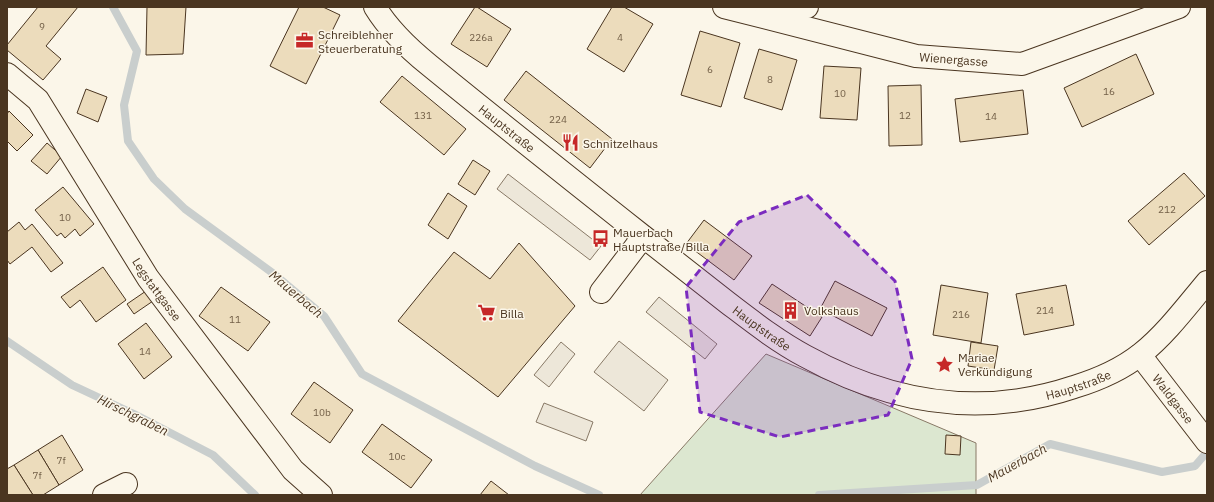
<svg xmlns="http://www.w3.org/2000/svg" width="1214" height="502" font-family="'IBM Plex Sans',sans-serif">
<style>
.green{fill:#dce7d0;stroke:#887966}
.parking{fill:#ede7d9;stroke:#887966}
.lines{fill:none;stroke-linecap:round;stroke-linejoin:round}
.stream{stroke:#c9cecd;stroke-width:8}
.building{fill:#ecdcbc;stroke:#4a3520}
.minor-casing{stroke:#4a3520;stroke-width:24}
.major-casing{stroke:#4a3520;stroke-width:24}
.minor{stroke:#fbf6e9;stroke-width:22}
.major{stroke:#fbf6e9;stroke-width:22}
.marked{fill:#7b2cbf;fill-opacity:0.2;stroke:#7b2cbf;stroke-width:3;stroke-dasharray:8 5;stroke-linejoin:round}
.labels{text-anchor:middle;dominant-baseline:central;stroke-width:3;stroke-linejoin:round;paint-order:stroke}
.number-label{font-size:10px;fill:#725f47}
.poi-label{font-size:12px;fill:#4a3520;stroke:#fbf6e9;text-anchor:start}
.street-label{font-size:12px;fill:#4a3520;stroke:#fbf6e9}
.water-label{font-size:13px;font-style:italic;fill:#4a3520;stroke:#fbf6e9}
</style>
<rect width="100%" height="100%" fill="#fbf6e9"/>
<path class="green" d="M766,354l210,89v52h-336z"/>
<g class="parking">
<path d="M508,174l93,72 -11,14 -93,-71z"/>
<path d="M659,297l58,47 -12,15 -59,-47z"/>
<path d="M619,341l49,39 -24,31 -50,-39z"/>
<path d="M561,342l14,12 -26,33 -15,-12z"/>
<path d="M544,403l49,19 -7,19 -50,-19z"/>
</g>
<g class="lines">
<g class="stream">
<path d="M113,7l24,44 -13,54 4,36 26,38 31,30 89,65 50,42 38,58 173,92 64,29"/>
<path d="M7,341l65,44 62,29 79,41 42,40"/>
<path d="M819,495l158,-10 73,-41 112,28 33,-6 12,-14"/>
</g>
</g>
<g class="building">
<path d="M38,7h40l-32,39 15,13 -18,21 -36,-30v-5z"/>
<path d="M147,7h39l-3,47 -37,1z"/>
<path d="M299,7h24l17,8 -34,69 -36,-18z"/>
<path d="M475,7h2l34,22 -24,38 -36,-23z"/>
<path d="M612,7h12l29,17 -29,48 -37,-23z"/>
<path d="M700,31l40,12 -19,64 -40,-12z"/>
<path d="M759,49l38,11 -15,50 -38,-12z"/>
<path d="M1136,54l18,40 -72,33 -18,-39z"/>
<path d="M824,66l37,2 -4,52 -37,-2z"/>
<path d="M526,71l86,68 -22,29 -86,-68z"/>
<path d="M402,76l64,53 -22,26 -64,-53z"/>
<path d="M921,85l1,60 -33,1 -1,-60z"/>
<path d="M86,89l21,8 -9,25 -21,-9z"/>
<path d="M1023,90l5,44 -68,8 -5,-43z"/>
<path d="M9,111l24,24 -16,16 -9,-9 -1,1v-29z"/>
<path d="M47,143l15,13 -15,18 -16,-13z"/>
<path d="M473,160l17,11 -15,24 -17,-11z"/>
<path d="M1184,173l21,23 -56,49 -21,-24z"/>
<path d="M63,187l31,37 -14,12 -5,-7 -10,9 -4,-5 -4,3 -22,-26z"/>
<path d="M448,193l19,13 -19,33 -20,-14z"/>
<path d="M704,220l48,36 -18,24 -48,-36z"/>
<path d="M19,222l6,8 7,-6 31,39 -12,9 -19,-25 -22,17 -3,-4v-28z"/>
<path d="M519,243l56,63 -77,91 -100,-76 56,-69 36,27z"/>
<path d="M103,267l23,33 -30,22 -16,-22 -10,8 -9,-11z"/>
<path d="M835,281l52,27 -15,28 -52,-27z"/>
<path d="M772,284l50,33 -12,19 -51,-33z"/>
<path d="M941,285l47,8 -7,50 -48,-8z"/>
<path d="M1066,285l8,40 -50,10 -8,-41z"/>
<path d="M221,287l49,35 -22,29 -49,-35z"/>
<path d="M146,291l7,10 -19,13 -7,-10z"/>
<path d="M146,323l26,34 -28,22 -26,-35z"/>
<path d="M971,342l27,4 -4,24 -26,-4z"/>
<path d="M314,382l39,28 -23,33 -39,-29z"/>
<path d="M382,424l50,36 -21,28 -49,-36z"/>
<path d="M62,435l21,35 -24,15 -21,-35z"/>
<path d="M946,435l15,1 -1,19 -15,-1z"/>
<path d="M38,450l21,35 -16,10h-10l-19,-30z"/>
<path d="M14,465l19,30h-26v-26z"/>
<path d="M491,481l18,14h-29z"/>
</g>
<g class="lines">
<defs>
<g id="minor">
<path id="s1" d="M724,7l192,49 106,8 157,-57"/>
<path d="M766,14l41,-7"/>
<path id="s2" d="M7,74l31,26 110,178 145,192 28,25"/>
<path d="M601,292l42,-55"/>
<path id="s3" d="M1140,355l67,87"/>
<path d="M104,495l22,-11"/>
</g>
<g id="major">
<path id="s4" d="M375,7c14,23 33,41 54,58 71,58 143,115 215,172 28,22 56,44 84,66 25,19 49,38 77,53 85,47 176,62 269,31 23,-7 48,-18 67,-33 25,-20 45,-47 66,-72"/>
</g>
</defs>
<use href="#minor" class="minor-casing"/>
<use href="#major" class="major-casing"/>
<use href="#minor" class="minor"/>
<use href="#major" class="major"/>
</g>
<path class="marked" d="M807,195l88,86 17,78 -24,56 -108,22 -80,-25 -14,-125 53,-65z"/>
<defs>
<symbol id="office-bare" viewBox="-9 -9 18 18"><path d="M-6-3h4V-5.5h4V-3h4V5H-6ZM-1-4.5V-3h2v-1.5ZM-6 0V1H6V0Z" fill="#c62828" stroke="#fbf6e9" stroke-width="2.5" paint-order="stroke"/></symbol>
<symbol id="restaurant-bare" viewBox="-9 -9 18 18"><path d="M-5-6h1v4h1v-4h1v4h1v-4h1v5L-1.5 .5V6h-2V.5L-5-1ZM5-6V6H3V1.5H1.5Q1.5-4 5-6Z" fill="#c62828" stroke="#fbf6e9" stroke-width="2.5" paint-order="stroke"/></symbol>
<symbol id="bus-bare" viewBox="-9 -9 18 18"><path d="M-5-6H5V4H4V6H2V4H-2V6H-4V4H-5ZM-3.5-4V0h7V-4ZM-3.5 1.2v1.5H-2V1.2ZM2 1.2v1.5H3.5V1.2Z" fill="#c62828" stroke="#fbf6e9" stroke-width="2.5" paint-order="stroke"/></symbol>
<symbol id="building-bare" viewBox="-9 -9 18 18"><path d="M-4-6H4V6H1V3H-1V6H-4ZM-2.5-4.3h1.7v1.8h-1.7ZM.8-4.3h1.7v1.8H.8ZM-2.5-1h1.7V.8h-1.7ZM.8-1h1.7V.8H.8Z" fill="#c62828" stroke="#fbf6e9" stroke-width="2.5" paint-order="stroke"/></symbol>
<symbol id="supermarket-bare" viewBox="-9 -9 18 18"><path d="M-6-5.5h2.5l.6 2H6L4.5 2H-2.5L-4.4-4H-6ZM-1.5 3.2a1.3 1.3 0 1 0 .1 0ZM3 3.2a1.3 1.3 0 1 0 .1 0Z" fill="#c62828" stroke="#fbf6e9" stroke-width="2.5" paint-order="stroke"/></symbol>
<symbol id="sight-bare" viewBox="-9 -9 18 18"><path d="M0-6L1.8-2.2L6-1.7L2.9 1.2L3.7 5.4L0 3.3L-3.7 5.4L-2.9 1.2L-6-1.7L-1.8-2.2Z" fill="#c62828" stroke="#fbf6e9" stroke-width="2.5" paint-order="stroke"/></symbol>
</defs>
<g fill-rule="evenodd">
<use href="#office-bare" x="292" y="28" width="25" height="25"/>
<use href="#restaurant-bare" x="558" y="130" width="25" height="25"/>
<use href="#bus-bare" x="588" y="226" width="25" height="25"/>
<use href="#building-bare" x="778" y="298" width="25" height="25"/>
<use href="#supermarket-bare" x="474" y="300" width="25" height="25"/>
<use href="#sight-bare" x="932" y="352" width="25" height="25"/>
</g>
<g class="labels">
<g class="number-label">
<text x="42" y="26">9</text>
<text x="481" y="37">226a</text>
<text x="620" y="37">4</text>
<text x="710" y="69">6</text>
<text x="770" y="79">8</text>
<text x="1109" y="91">16</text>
<text x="840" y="93">10</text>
<text x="423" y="115">131</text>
<text x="905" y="115">12</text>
<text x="991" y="116">14</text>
<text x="558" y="119">224</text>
<text x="1167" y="209">212</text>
<text x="65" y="217">10</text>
<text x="1045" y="310">214</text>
<text x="961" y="314">216</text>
<text x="235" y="319">11</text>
<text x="145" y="351">14</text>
<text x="322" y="412">10b</text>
<text x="397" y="456">10c</text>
<text x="61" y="460">7f</text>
<text x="37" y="475">7f</text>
</g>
<g class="poi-label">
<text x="318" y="34">Schreiblehner<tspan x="318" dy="14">Steuerberatung</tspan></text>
<text x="583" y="143">Schnitzelhaus</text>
<text x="613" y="232">Mauerbach<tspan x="613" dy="14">Hauptstraße/Billa</tspan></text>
<text x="804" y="310">Volkshaus</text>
<text x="500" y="313">Billa</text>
<text x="958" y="357">Mariae<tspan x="958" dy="14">Verkündigung</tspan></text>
</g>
<g class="street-label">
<text stroke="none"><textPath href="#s1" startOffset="236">Wienergasse</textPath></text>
<text stroke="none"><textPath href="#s4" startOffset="180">Hauptstraße</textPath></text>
<text stroke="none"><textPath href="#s2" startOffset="264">Legstattgasse</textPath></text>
<text stroke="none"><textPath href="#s4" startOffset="504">Hauptstraße</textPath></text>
<text stroke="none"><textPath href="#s4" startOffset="839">Hauptstraße</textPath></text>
<text stroke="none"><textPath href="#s3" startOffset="55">Waldgasse</textPath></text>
</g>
<g class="water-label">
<text transform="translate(296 294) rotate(40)">Mauerbach</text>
<text transform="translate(133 415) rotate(26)">Hirschgraben</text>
<text transform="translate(1017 463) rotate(-29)">Mauerbach</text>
</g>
</g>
<rect width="1214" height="502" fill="none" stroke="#4a3520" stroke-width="16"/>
</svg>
